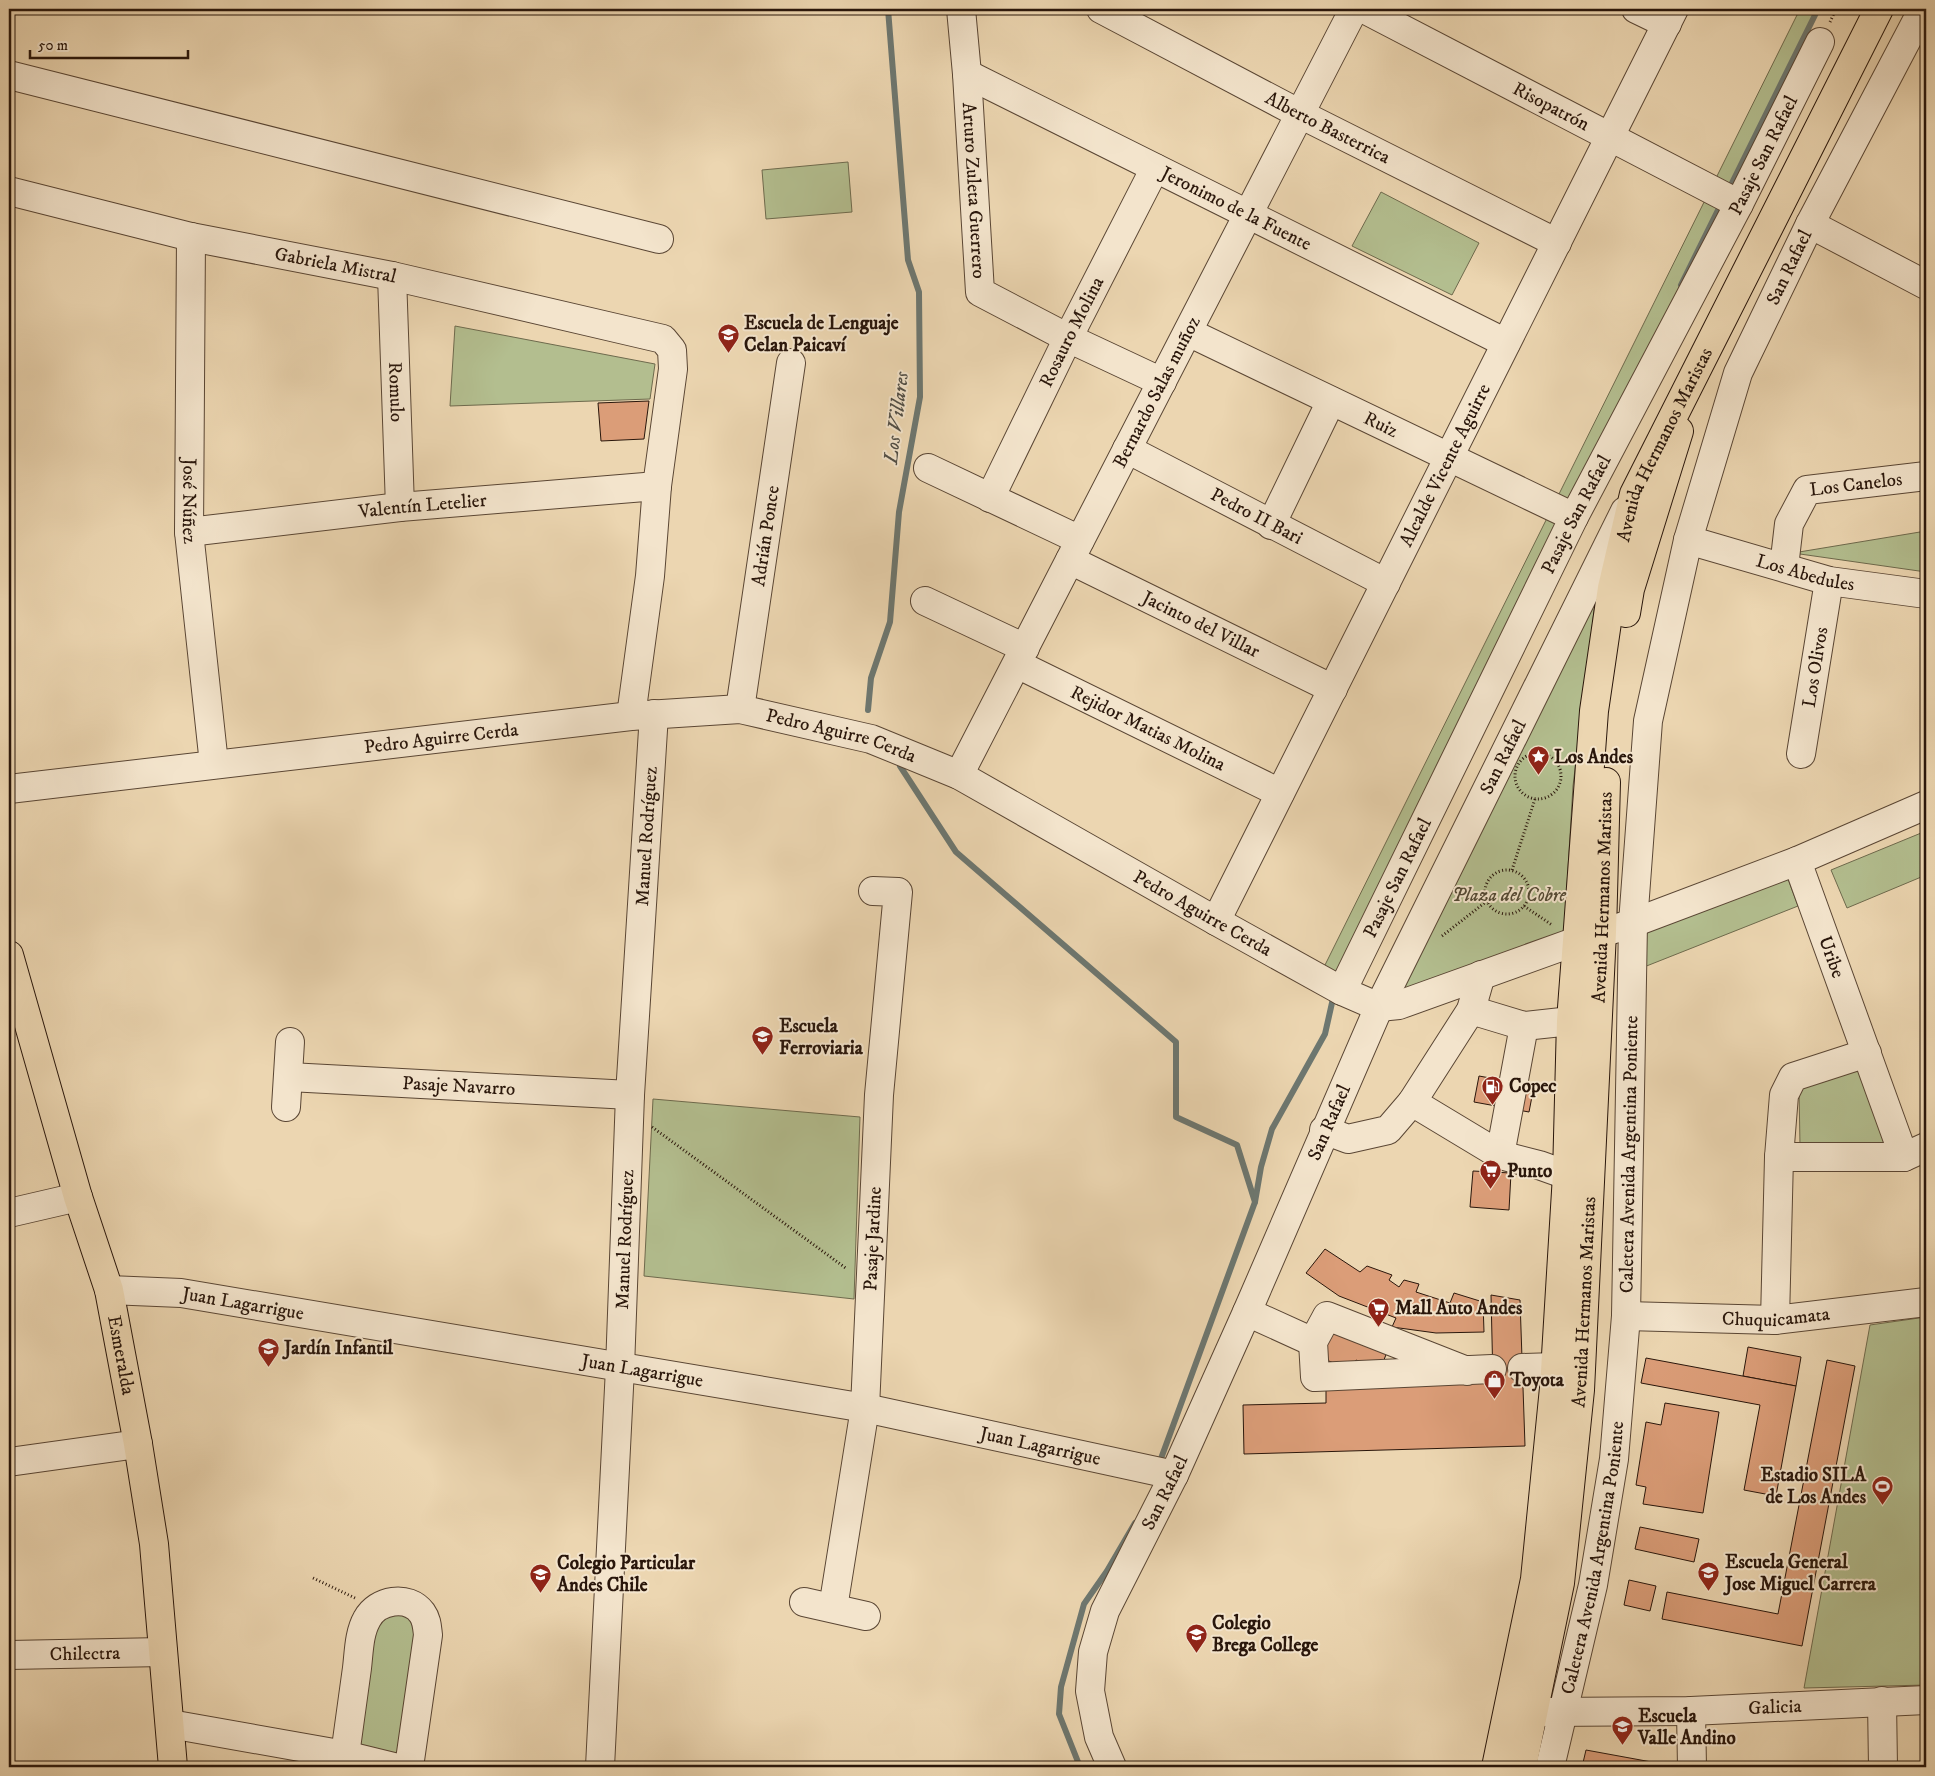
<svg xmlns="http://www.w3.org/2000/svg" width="1935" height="1776" font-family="'IM FELL DW Pica',serif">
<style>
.green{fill:#b3be8f;stroke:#6e6a4d}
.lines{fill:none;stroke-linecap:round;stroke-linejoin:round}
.stream{stroke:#6d7770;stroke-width:6}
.building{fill:#db9d78;stroke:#29160b}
.minor-casing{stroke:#5a4634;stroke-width:30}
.major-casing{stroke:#29160b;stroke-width:30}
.path{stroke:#29160b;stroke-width:3;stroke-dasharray:1 2.5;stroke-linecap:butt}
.minor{stroke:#f3e4cc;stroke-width:28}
.major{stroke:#ecd6b1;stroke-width:28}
.labels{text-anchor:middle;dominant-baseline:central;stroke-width:4;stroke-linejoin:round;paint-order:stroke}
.street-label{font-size:19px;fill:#29160b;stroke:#f3e4cc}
.poi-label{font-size:19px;font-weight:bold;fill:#29160b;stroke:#f3e4cc;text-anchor:start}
.park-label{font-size:19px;font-style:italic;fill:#524833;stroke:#f3e4cc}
.water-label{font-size:20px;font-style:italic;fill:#514e46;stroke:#f3e4cc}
</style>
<rect width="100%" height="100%" fill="#ecd6b1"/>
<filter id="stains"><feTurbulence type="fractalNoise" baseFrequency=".004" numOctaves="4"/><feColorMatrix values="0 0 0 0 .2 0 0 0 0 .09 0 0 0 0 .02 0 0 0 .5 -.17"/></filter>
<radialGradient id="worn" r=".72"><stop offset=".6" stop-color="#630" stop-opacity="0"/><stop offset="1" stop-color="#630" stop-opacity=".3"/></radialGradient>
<g class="green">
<path d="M1800,9h18l-479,965 -15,-7z"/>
<path d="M848,162l4,50 -86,7 -4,-49z"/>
<path d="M1381,192l98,51 -27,52 -100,-49z"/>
<path d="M455,326l200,38 -5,35 -200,7z"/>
<path d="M1926,531v41l-133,-19z"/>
<path d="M1597,586l-24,200 -9,149 -167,63z"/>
<path d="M1926,831v44l-79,33 -16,-38z"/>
<path d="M1785,871l13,35 -154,61 2,-41z"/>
<path d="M1860,1066l32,84 -92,-4 -1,-58z"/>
<path d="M653,1099l207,18 -6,182 -210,-23z"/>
<path d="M1926,1317v368l-122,3 66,-363z"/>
<path d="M382,1609l38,12 -16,144 -54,-14 17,-117z"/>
</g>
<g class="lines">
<g class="stream">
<path d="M1728,191l90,-182"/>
<path d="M1681,285l41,-83"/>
<path d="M868,710l3,-32 19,-56 9,-110 21,-115 -1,-105 -11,-32 -20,-251"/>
<path d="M900,766l56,86 220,190v75l61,28 18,57 -96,262"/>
<path d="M1255,1202l6,-35 11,-38 53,-95 9,-40"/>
<path d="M1080,1767l-21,-53 2,-27 23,-83 23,-33 28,-48"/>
</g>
</g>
<g class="building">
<path d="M649,401l-5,38 -43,2 -3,-38z"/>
<path d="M1479,1076l55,10 -5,26 -55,-10z"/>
<path d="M1473,1171l38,2 -2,37 -39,-3z"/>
<path d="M1325,1249l35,23 7,-6 25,9 -3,5 10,7 5,-7 15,4 -3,8 34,11 4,-10 29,9 1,30 -48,1 -44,-6 4,-9 -57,-22 -33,-23z"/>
<path d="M1491,1295l29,5 5,146 -281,8 -1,-49 83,-2v-16l167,-5z"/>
<path d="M1335,1325l54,22 -9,23 -24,-10 -4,10 -31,-12z"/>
<path d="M1748,1347l53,10 -5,29 -53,-10z"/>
<path d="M1646,1358l150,28 -20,110 -32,-6 16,-85 -119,-22z"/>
<path d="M1827,1360l28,6 -53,280 -140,-27 5,-27 111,22z"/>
<path d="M1665,1403l54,9 -16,101 -60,-9 3,-17 -10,-2 10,-63 15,3z"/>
<path d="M1640,1527l59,12 -5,23 -59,-13z"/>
<path d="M1629,1580l27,6 -6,25 -26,-6z"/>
<path d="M1586,1750l71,13v4h-75z"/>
</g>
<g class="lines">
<defs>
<g id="minor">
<path id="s1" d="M961,9l6,65 13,218 88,46 94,44"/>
<path id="s2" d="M1101,9l199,105 257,129"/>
<path id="s3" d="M1364,9l375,195"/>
<path d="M1636,9l31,15"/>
<path id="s4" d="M967,74l539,269"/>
<path d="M9,75l650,164"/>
<path id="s5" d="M9,191l182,46 201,39 271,63 9,11 1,19 -16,117 -7,90 -19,140"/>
<path d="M1810,224l116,61"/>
<path id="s6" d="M191,237l-2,295 25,232"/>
<path id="s7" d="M392,276l8,231"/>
<path id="s8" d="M1188,332l386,185"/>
<path id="s9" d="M1127,449l259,134"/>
<path d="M928,468l152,72"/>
<path id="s10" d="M990,498l78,-160 87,-170"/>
<path d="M1271,525l60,-124"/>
<path id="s11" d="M189,532l211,-25 257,-21"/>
<path id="s12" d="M1688,540l141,41 97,13"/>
<path id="s13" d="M1070,560l263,129"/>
<path id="s14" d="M1784,567l5,-43 18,-34 119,-14"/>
<path d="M925,601l100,47"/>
<path id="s15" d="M1017,664l263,129"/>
<path id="s16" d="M740,709l51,-346"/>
<path id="s17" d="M1801,754l28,-173"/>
<path id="s18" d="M959,775l395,-766"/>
<path id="s19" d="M9,789l622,-73 109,-7 131,30 88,36 257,146 126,70 37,16 20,-2 178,-64 56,-18 164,-62 129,-56"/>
<path id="s20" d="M1797,861l107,296"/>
<path id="s21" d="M1216,921l458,-912"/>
<path id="s22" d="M1342,991l232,-474 165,-313 81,-162"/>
<path d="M1471,1010l53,16 47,-5"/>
<path id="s23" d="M289,1077l341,18"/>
<path d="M1412,1102l88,53 39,10 28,10"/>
<path d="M286,1107l4,-65"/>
<path d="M1324,1130l24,9 40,-9 24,-28 59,-92 10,-35"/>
<path d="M1500,1155l24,-129"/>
<path d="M1779,1157h125l22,-10"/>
<path d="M9,1213l69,-16"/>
<path id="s24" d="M109,1290l72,3 684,115 309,67"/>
<path d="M1247,1312l66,30"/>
<path id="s25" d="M1626,1316l149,4 151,-18"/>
<path d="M1775,1320l4,-163 5,-62 9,-18 74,-24"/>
<path d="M1522,1368l33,-1"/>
<path d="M1467,1371l-140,-55 -14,26 2,35 177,-8"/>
<path d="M9,1462l129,-18"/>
<path d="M804,1602l62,14"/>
<path id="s26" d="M833,1608l32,-200 14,-313 19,-203 -25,-1"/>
<path id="s27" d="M9,1655l154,-3"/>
<path d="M1882,1701l1,66"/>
<path d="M1691,1711l1,56"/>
<path id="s28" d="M1546,1712l145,-1 235,-11"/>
<path d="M170,1724l175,31 49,12"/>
<path d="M345,1755c4,-29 8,-58 12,-87 2,-17 2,-35 10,-49 10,-19 41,-25 55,-6 5,7 5,14 6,22l-19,132"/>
<path id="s29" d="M600,1767l20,-399 10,-273 24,-381"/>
<path id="s30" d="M1112,1767l-13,-30 -9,-46 3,-39 12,-41 69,-136 73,-163 132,-305 246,-496"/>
<path id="s31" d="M1550,1767l43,-182 21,-126 12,-143 7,-393 15,-202 40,-181 50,-167 72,-149 113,-215"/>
</g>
<g id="major">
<path d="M1626,613l4,-24 49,-158"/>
<path id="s32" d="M9,955l69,242 31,93 29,154 16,100 19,223"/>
<path id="s33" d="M1496,1767l39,-188 19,-191 13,-213 4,-154 6,-80 17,-230 18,-123 22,-94 245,-485"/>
<path id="s34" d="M1522,1767l38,-184 20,-193 22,-458 4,-150"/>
</g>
</defs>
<use href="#minor" class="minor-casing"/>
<use href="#major" class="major-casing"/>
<g class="path">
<path d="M1830,22l6,-13"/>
<circle cx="1538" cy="776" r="23"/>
<path d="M1512,870l23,-71"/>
<circle cx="1507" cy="892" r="22"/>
<path d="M1524,906l28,19"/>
<path d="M1442,936l45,-35"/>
<path d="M652,1127l195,142"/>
<path d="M313,1578l42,20"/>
</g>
<use href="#minor" class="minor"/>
<use href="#major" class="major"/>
</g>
<defs>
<symbol id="school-pin" viewBox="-11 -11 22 30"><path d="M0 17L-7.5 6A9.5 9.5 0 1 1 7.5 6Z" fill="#8f2418" stroke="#f3e4cc"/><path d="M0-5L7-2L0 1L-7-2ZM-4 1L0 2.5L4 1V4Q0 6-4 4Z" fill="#fff"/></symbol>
<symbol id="sight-pin" viewBox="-11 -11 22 30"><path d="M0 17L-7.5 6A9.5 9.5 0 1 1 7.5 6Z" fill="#8f2418" stroke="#f3e4cc"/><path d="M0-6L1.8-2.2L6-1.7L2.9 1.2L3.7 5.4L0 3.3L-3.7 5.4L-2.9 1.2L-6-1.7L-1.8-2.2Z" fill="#fff"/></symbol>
<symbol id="fuel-pin" viewBox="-11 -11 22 30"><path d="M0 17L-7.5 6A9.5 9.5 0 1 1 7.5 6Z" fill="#8f2418" stroke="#f3e4cc"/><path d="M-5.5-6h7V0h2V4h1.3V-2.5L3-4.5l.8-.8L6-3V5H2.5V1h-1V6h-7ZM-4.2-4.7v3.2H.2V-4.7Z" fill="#fff"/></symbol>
<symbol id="supermarket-pin" viewBox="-11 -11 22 30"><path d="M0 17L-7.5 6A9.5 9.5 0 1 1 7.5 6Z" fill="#8f2418" stroke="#f3e4cc"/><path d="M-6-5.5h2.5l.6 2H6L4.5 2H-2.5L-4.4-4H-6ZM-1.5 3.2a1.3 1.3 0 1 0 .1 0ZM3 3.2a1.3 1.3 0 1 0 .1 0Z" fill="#fff"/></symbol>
<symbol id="shop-pin" viewBox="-11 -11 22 30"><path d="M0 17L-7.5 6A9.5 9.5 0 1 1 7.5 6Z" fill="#8f2418" stroke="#f3e4cc"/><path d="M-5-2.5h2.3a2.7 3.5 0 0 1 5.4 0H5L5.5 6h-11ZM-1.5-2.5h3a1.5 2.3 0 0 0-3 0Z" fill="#fff"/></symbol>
<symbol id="stadium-pin" viewBox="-11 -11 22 30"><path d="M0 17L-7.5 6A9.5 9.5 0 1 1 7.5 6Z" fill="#8f2418" stroke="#f3e4cc"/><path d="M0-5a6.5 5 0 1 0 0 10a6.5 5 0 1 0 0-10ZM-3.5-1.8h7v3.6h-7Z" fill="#fff"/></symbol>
</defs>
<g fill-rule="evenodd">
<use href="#school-pin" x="716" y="322" width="25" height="34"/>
<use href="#sight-pin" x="1526" y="744" width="25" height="34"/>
<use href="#school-pin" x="750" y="1024" width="25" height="34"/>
<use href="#fuel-pin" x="1480" y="1074" width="25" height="34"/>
<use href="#supermarket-pin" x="1478" y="1158" width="25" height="34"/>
<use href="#supermarket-pin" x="1366" y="1296" width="25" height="34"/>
<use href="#school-pin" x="256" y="1336" width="25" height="34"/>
<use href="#shop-pin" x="1482" y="1368" width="25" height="34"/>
<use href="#stadium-pin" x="1870" y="1474" width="25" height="34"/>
<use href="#school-pin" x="1696" y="1560" width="25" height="34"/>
<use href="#school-pin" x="528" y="1562" width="25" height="34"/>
<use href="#school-pin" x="1184" y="1622" width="25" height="34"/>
<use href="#school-pin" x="1610" y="1714" width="25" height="34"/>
</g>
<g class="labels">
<g class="street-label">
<text stroke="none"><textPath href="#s3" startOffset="211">Risopatrón</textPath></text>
<text stroke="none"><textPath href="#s2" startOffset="256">Alberto Basterrica</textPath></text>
<text stroke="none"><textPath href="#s22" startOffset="936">Pasaje San Rafael</textPath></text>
<text stroke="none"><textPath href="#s1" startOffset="182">Arturo Zuleta Guerrero</textPath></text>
<text stroke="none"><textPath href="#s4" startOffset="301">Jeronimo de la Fuente</textPath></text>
<text stroke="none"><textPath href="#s5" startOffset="335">Gabriela Mistral</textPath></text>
<text stroke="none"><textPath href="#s31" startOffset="1531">San Rafael</textPath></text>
<text stroke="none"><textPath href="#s10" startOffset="185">Rosauro Molina</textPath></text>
<text stroke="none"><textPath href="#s7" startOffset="116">Romulo</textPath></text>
<text stroke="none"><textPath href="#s18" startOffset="431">Bernardo Salas muñoz</textPath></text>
<text stroke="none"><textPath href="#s8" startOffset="214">Ruiz</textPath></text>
<text stroke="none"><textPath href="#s21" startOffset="510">Alcalde Vicente Aguirre</textPath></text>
<text stroke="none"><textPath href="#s33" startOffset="1340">Avenida Hermanos Maristas</textPath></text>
<text stroke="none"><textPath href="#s14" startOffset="131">Los Canelos</textPath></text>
<text stroke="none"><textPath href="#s6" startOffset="264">José Núñez</textPath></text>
<text stroke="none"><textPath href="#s11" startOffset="235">Valentín Letelier</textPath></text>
<text stroke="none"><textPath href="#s22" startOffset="531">Pasaje San Rafael</textPath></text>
<text stroke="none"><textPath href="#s9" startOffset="146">Pedro II Bari</textPath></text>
<text stroke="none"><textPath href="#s16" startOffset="175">Adrián Ponce</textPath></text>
<text stroke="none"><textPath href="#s12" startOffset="122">Los Abedules</textPath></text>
<text stroke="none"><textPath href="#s13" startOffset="146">Jacinto del Villar</textPath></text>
<text stroke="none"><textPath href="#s17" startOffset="88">Los Olivos</textPath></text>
<text stroke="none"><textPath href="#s15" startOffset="146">Rejidor Matias Molina</textPath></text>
<text stroke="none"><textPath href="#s19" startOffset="840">Pedro Aguirre Cerda</textPath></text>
<text stroke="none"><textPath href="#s19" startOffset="435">Pedro Aguirre Cerda</textPath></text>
<text stroke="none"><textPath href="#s30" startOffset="1104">San Rafael</textPath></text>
<text stroke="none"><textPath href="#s29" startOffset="932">Manuel Rodríguez</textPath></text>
<text stroke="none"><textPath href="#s22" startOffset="126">Pasaje San Rafael</textPath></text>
<text stroke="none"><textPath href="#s34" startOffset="875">Avenida Hermanos Maristas</textPath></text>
<text stroke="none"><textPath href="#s19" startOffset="1245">Pedro Aguirre Cerda</textPath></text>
<text stroke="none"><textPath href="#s20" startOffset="102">Uribe</textPath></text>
<text stroke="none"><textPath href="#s23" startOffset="170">Pasaje Navarro</textPath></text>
<text stroke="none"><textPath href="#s30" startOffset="699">San Rafael</textPath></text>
<text stroke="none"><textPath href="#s31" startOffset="620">Caletera Avenida Argentina Poniente</textPath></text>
<text stroke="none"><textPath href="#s26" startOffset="372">Pasaje Jardine</textPath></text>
<text stroke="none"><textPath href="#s29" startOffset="528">Manuel Rodríguez</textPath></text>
<text stroke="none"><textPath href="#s34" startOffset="470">Avenida Hermanos Maristas</textPath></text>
<text stroke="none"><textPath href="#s24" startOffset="135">Juan Lagarrigue</textPath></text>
<text stroke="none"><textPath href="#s25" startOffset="150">Chuquicamata</textPath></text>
<text stroke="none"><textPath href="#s32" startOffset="416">Esmeralda</textPath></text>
<text stroke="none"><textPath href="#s24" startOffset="540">Juan Lagarrigue</textPath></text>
<text stroke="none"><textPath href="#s24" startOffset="945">Juan Lagarrigue</textPath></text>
<text stroke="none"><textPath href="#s30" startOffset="294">San Rafael</textPath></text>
<text stroke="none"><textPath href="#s31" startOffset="214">Caletera Avenida Argentina Poniente</textPath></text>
<text stroke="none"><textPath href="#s27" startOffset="76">Chilectra</textPath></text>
<text stroke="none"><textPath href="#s28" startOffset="229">Galicia</textPath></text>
</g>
<g class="poi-label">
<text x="744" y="323">Escuela de Lenguaje<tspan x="744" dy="22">Celan Paicaví</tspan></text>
<text x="1554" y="757">Los Andes</text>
<text x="779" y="1026">Escuela<tspan x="779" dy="22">Ferroviaria</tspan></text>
<text x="1509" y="1086">Copec</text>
<text x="1507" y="1171">Punto</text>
<text x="1395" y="1308">Mall Auto Andes</text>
<text x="284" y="1348">Jardín Infantil</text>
<text x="1510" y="1380">Toyota</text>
<text x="1866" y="1475" text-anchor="end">Estadio SILA<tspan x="1866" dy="22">de Los Andes</tspan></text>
<text x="1725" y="1562">Escuela General<tspan x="1725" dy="22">Jose Miguel Carrera</tspan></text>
<text x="557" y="1563">Colegio Particular<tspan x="557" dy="22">Andes Chile</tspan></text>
<text x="1212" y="1623">Colegio<tspan x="1212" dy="22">Brega College</tspan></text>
<text x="1638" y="1716">Escuela<tspan x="1638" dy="22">Valle Andino</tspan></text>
</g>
<g class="park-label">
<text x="1509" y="895">Plaza del Cobre</text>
</g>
<g class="water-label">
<text transform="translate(897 418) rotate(-83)">Los Villares</text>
</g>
</g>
<rect width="1935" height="1776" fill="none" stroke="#ecd6b1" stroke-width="30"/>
<rect x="10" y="10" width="1915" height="1756" fill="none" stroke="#29160b" stroke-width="2.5"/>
<rect x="15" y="15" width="1905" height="1746" fill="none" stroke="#29160b"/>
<path d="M30 50v8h158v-8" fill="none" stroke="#29160b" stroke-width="2.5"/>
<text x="38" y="50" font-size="15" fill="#29160b" stroke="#f3e4cc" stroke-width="4" paint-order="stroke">50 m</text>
<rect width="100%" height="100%" filter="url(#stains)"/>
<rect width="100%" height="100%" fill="url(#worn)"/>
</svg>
